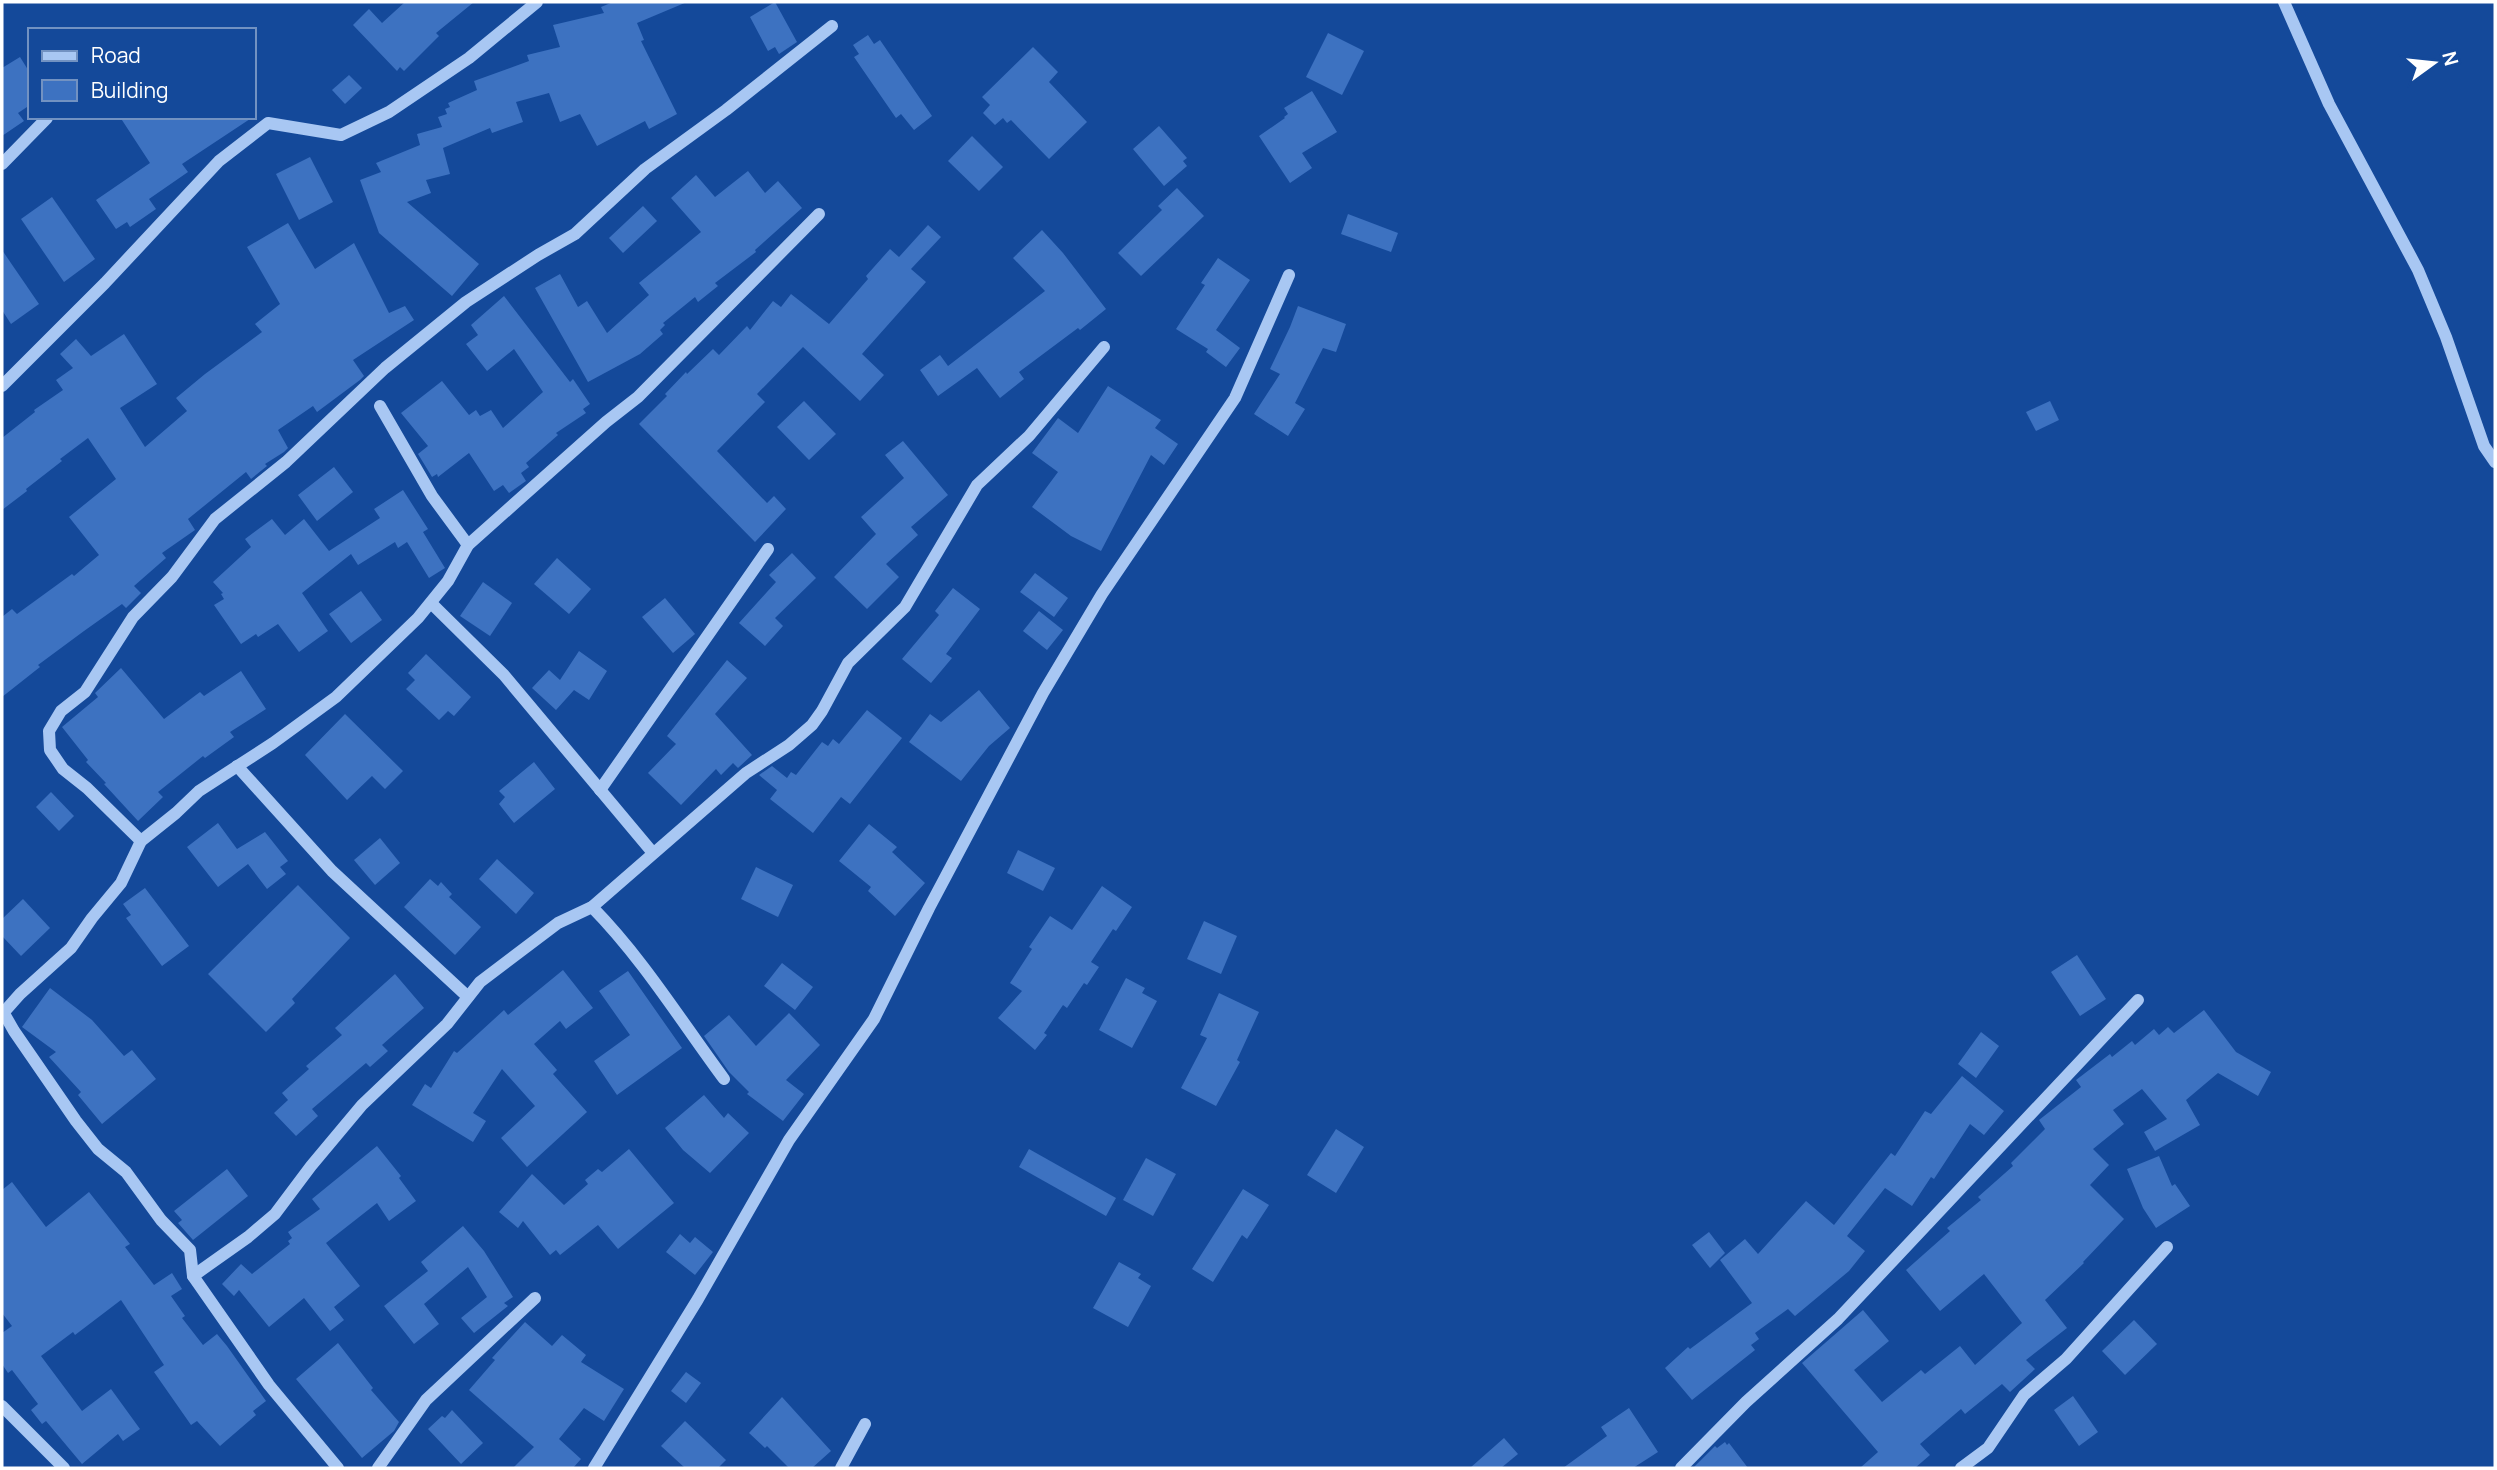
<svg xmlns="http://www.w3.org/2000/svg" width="2497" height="1470" font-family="Manrope,sans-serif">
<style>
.building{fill:#3d72c1}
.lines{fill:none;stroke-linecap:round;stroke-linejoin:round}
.minor{stroke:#a8c7f3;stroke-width:12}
</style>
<rect width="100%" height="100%" fill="#14499a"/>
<g class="building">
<path d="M405,2h69l-38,31 3,3 -35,35 -4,-4 -3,4 -44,-46 16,-16 13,14z"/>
<path d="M613,2h74l-50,21 7,17 -3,1 36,73 -28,15 -4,-8 -48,25 -17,-32 -20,8 -11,-29 -33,9 7,20 -31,11 -2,-5 -47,20 7,26 -24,6 5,13 -24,9 72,62 -27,32 -73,-63 -19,-53 21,-8 -5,-9 44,-18 -3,-11 25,-7 -4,-10 9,-3 -2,-5 5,-2 -2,-4 29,-13 -3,-9 55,-20 -2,-6 33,-8 -7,-22 51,-12 -3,-6z"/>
<path d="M775,2l22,40 -18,12 -4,-7 -7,4 -18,-34z"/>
<path d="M1328,33l36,18 -22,44 -36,-18z"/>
<path d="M868,35l6,9 6,-4 52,76 -18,14 -13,-16 -5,4 -42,-61 5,-3 -6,-9z"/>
<path d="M1033,47l25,25 -9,10 38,40 -38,37 -38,-39 -4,3 -4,-5 -8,7 -12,-12 7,-8 -8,-8z"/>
<path d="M20,57l10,16v32l-12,8 6,8 -22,15v-68z"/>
<path d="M349,75l13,13 -17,16 -13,-14z"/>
<path d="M1312,91l25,41 -35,21 10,15 -22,15 -31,-47 26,-18 -1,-1 4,-3 -4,-6z"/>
<path d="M120,117h133l-71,47 6,8 -39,27 7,10 -26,18 -3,-5 -11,7 -20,-29 54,-37z"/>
<path d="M1159,126l28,32 -4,3 4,5 -23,20 -31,-37z"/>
<path d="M972,136l31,31 -24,24 -31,-30z"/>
<path d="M310,157l23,45 -34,18 -23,-46z"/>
<path d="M748,171l17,22 13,-12 24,27 -47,42 1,2 -41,31 3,3 -20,16 -3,-5 -32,26 2,2 -5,5 3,4 -23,20 -52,28 -53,-94 25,-14 18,33 9,-6 20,32 42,-38 -10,-12 62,-51 -30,-34 25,-23 19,22z"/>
<path d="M1177,188l27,28 -63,60 -23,-23 44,-43 -4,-4z"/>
<path d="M52,197l43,62 -31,23 -43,-63z"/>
<path d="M643,206l14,15 -34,32 -14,-15z"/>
<path d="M1348,214l50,19 -7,19 -50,-18z"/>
<path d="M288,223l27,46 39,-26 35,70 16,-7 9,14 -61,40 11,16 -4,4 -43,32 -4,-6 -35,24 10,18 -4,4 -19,12 2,2 -16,13 -5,-7 -58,47 7,11 -33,23 4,5 -32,28 7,7 -15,15 -4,-4 -38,27 -46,34 2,2 -38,30v-80l10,-8 5,5 55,-40 2,2 25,-21 -30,-38 47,-38 -28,-41 -28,21 2,2 -36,28 1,2 -25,19v-72l33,-26 -1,-2 29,-20 -7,-10 17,-12 -13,-14 16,-15 15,17 33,-22 33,50 -37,24 25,39 42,-36 -11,-13 29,-24 57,-42 -7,-8 25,-20 -33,-57z"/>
<path d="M928,225l13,12 -30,32 15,13 -64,72 22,21 -24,26 -57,-54 -46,47 8,8 -48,49 50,52 7,-7 12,13 -31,33 -116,-118 28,-28 -2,-2 21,-22 1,2 26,-25 6,6 28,-29 3,4 23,-29 8,6 10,-13 38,30 39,-45 -2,-3 24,-27 9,8z"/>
<path d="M1042,230l21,23 43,56 -26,21 -2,-2 -59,44 5,7 -24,19 -23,-30 -39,28 -18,-26 20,-15 8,11 97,-75 -32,-33z"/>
<path d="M2,250l37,54 -28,20 -9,-14z"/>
<path d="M1218,258l32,22 -34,50 24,18 -14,19 -20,-15 2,-3 -32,-20 29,-44 -4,-2z"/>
<path d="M504,296l66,86 3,-3 17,25 -7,5 3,4 -30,20 2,2 -32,28 3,4 -8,6 5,8 -17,12 -6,-8 -9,6 -25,-38 -31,24 -1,-3 -5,3 -14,-23 10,-8 -27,-33 41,-32 27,34 7,-5 4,6 11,-6 12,18 40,-36 -29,-43 -27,22 -21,-27 12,-9 -7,-10z"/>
<path d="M1298,306l48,18 -10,28 -13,-4 -28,55 10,6 -17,27 -34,-22 26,-40 -10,-5 20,-42z"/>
<path d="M1108,386l53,34 -6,8 23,16 -14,21 -13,-10 -50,96 -30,-15 -39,-29 26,-35 -26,-19 26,-35 20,15z"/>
<path d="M804,401l32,33 -27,26 -32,-33z"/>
<path d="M2050,401l9,19 -23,11 -10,-19z"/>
<path d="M903,441l45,54 -37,32 7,8 -32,29 13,13 -32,32 -33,-32 42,-43 -15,-17 43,-39 -19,-23z"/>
<path d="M334,467l19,25 -36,29 -19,-26z"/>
<path d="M403,490l25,39 -5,3 22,36 -16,10 -22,-36 -9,6 -3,-6 -37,23 -7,-11 -49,39 26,38 -29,21 -21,-28 -20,13 -2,-3 -15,10 -27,-39 10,-6 -3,-5 2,-1 -10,-11 38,-35 -6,-8 27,-20 13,16 19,-16 25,32 51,-33 -6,-9z"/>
<path d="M792,553l24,25 -41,40 8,8 -18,20 -26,-23 37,-41 -7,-7z"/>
<path d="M557,558l34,31 -22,25 -35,-30z"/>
<path d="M1035,573l33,25 -14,19 -34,-25z"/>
<path d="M483,582l29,21 -22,33 -30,-20z"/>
<path d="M953,588l27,21 -34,45 6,4 -21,25 -29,-24 37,-44 -4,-4z"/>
<path d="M361,591l21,29 -31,23 -22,-29z"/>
<path d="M665,598l30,36 -22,19 -31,-36z"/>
<path d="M1039,611l24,19 -16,20 -24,-19z"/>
<path d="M579,651l28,20 -18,29 -15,-10 -18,20 -24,-22 17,-18 11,10z"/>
<path d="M426,654l45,43 -17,19 -6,-5 -9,9 -33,-31 9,-9 -7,-7z"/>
<path d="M727,660l20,18 -32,36 37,41 -14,13 -5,-5 -12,12 -5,-6 -35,36 -33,-32 28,-29 -9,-8z"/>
<path d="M121,668l43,51 36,-27 4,4 37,-25 25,38 -36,23 4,5 -29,21 -2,-2 -45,36 5,5 -25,24 -34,-37 2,-1 -20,-21 2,-2 -26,-33 36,-30 -3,-4z"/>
<path d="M979,690l31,38 -21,18 -28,35 -52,-39 21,-28 11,8z"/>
<path d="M867,710l35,28 -52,66 -9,-7 -28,36 -43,-34 7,-9 -18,-15 13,-9 15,12 4,-6 5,3 26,-33 6,4 5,-7 6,5z"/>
<path d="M345,714l58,57 -18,18 -13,-13 -25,24 -42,-45z"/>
<path d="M534,762l21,27 -41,34 -15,-19 6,-7 -6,-6z"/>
<path d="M51,792l23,24 -15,15 -23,-24z"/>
<path d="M218,823l19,26 28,-17 23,29 -8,6 6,7 -19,15 -19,-25 -30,23 -31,-40z"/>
<path d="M869,824l28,23 -5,5 33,31 -30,33 -27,-25 3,-4 -32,-26z"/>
<path d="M380,838l20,25 -25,22 -21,-25z"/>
<path d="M1018,850l37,18 -12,23 -36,-18z"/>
<path d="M497,859l37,34 -18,21 -37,-35z"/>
<path d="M756,867l37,18 -15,32 -37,-18z"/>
<path d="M430,879l8,7 3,-4 11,12 -3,3 32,30 -26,28 -51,-48z"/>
<path d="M298,885l52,53 -58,61 3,4 -29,29 -58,-58z"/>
<path d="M1102,886l30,21 -16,24 -3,-2 -22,33 8,5 -12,18 -3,-2 -17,25 -4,-3 -19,28 3,2 -12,15 -37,-32 24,-27 -12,-8 22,-34 -3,-2 21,-31 22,14z"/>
<path d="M145,888l44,58 -27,20 -36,-48 5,-3 -8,-11z"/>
<path d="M23,899l27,29 -29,28 -19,-20v-17z"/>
<path d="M1204,921l33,15 -16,38 -34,-15z"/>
<path d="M2077,955l29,44 -26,17 -29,-44z"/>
<path d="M782,963l31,24 -18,23 -31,-24z"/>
<path d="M563,970l30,38 -27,21 -6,-8 -26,23 23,26 -4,4 34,38 -60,55 -26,-29 34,-32 -33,-37 -29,44 13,8 -13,21 -61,-37 13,-21 6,4 23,-37 3,2 47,-43 4,5z"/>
<path d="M628,971l54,77 -65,47 -23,-34 36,-26 -31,-44z"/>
<path d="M395,974l29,34 -42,37 6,6 -18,16 -4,-4 -54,46 6,7 -22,20 -22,-23 14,-13 -6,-7 27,-24 -3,-3 36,-31 -7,-7z"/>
<path d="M1126,978l19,10 -3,5 15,8 -25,47 -33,-18z"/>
<path d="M50,988l42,32 32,36 8,-6 24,29 -54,45 -24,-29 3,-3 -32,-35 7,-5 -34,-25z"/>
<path d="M1219,993l40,19 -22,48 3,2 -24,44 -35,-18 26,-50 -7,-3z"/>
<path d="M2204,1010l32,42 35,20 -13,24 -40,-23 -32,27 14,25 -45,26 -11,-19 23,-13 -25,-30 -29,21 11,14 -31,25 16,16 -19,20 34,34 -41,43 1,1 -39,37 22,28 -41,32 9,9 -25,23 -8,-8 -37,30 -4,-5 -41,35 10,11 -15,13h-55l18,-16 -76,-89 61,-53 26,31 -35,29 28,32 39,-32 4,4 35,-28 15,19 47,-42 -38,-49 -44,37 -34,-41 44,-39 -3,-3 34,-28 -3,-3 35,-31 -2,-3 34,-34 -6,-9 42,-33 -5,-7 34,-26 2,3 20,-16 3,4 19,-16 5,6 9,-8 6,6z"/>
<path d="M789,1013l31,32 -34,35 18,14 -21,27 -36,-27 2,-2 -20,-20 -25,-36 25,-21 27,31z"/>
<path d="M1981,1032l18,14 -23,32 -18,-14z"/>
<path d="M1962,1076l42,35 -20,24 -14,-11 -36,55 -3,-2 -19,29 -27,-18 -38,48 18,15 -16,20 -54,45 -7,-7 -33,24 4,6 -8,6 4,5 -63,50 -27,-32 23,-21 2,2 62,-46 -32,-43 25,-21 13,15 48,-53 28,24 57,-72 4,3 30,-45 6,3z"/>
<path d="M704,1095l20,23 4,-5 21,20 -39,40 -27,-23 -18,-22z"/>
<path d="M1336,1129l28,18 -28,46 -29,-18z"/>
<path d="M377,1146l24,30 -2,2 17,23 -27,20 -12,-18 -51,40 34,43 -26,21 10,13 -14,11 -26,-33 -35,29 -30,-37 -5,6 -12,-12 19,-20 11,10 38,-30 -2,-3 4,-3 -4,-6 32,-23 -8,-10z"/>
<path d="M629,1149l45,54 -56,46 -20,-24 -38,30 -4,-5 -6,5 -27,-34 -5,7 -19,-16 33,-38 32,31 24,-21 -3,-4 13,-11 4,3z"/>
<path d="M1029,1149l87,49 -10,18 -87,-49z"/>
<path d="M2159,1156l13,30 3,-2 15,22 -34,22 -13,-20 -16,-39z"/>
<path d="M1146,1158l30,16 -23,42 -30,-16z"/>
<path d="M227,1169l21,27 -55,44 -15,-17 4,-3 -8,-9z"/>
<path d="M12,1182l34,45 43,-35 41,52 -5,3 29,38 18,-12 10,16 -11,7 14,20 -3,2 21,27 14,-11 10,12 39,55 -13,10 3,4 -36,31 -23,-25 -6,4 -37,-53 10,-7 -43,-65 -46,35 -2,-3 -32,24 41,55 29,-22 29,40 -17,12 -5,-7 -36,30 -36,-43 -4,3 -11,-14 7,-6 -26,-34 -4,3 -6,-9v-31l10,-7 -10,-13v-123z"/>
<path d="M1243,1189l26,16 -22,34 -5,-4 -29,47 -21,-13z"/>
<path d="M463,1226l21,25 29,46 -9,6 4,3 -34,27 -13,-15 26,-21 -19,-30 -44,37 15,20 -25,20 -30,-38 44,-35 -7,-9z"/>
<path d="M1709,1232l16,21 -15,15 -18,-23z"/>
<path d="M680,1234l10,9 5,-6 18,15 -18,23 -29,-23z"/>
<path d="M1119,1262l22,12 -3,4 13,8 -23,41 -35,-19z"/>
<path d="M2134,1320l23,24 -32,31 -23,-24z"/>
<path d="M525,1322l27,24 10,-11 24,20 -5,7 43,27 -20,32 -20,-13 -25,31 22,20 -8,9h-60l21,-21 -65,-57 26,-30 -3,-2z"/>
<path d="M338,1343l35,45 -2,2 28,32 -5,9 -32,27 -66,-79z"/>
<path d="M686,1372l15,11 -15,20 -15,-12z"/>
<path d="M2073,1396l25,36 -19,14 -25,-36z"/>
<path d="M782,1397l49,54 -19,17h-23l-22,-22 -2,2 -16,-15z"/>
<path d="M1629,1408l29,44 -25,16h-70l44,-32 -6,-9z"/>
<path d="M452,1410l31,33 -22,21 -33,-35 14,-13 3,2z"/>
<path d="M685,1421l41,39 -8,8h-33l-24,-22z"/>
<path d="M1504,1438l14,16 -17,14h-31z"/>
<path d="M1725,1442l2,3 2,-2 19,25h-55l22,-22 2,2z"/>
</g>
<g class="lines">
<g class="minor">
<path d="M2284,2l45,102 89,166 28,67 38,109 11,16"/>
<path d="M2,164l45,-46"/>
<path d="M2,386l103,-103 114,-122 49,-38 73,12 48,-23 80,-54 68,-56"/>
<path d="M380,406l52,90 36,49"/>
<path d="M431,603l73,72 149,178"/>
<path d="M237,766l95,105 136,126"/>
<path d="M600,790l168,-241"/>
<path d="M141,841l-54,-53 -24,-19 -13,-19 -1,-19 12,-20 24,-19 48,-75 39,-40 43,-58 71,-57 99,-94 81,-66 72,-47 37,-21 70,-65 81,-59 106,-84"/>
<path d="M592,907c51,52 89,114 132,172"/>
<path d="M2,1010l12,21 62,90 22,28 28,23 35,48 29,30 3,26 76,109 69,83"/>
<path d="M4,1012l16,-18 51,-46 21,-30 29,-35 20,-42 35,-28 23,-22 74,-48 63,-46 82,-79 30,-37 20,-36 138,-123 32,-25 181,-183"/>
<path d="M193,1276l55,-39 27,-23 36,-48 51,-61 85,-81 33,-42 78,-59 34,-16 154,-134 43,-28 23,-20 10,-14 26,-48 57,-56 72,-122 52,-49 75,-89"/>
<path d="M2,1406l62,62"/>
<path d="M378,1468l48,-68 109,-102"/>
<path d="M594,1468l104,-169 91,-159 85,-121 55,-111 114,-215 59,-99 133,-196 54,-123"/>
<path d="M841,1468l24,-44"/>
<path d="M1681,1468l65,-66 92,-83 300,-319"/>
<path d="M1961,1468l27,-20 36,-53 42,-36 101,-112"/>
</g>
</g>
<rect width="2497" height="1470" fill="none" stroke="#ffffff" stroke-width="7"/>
<rect x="28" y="28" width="228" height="91" fill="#14499a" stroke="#7292c2" stroke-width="2"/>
<rect x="42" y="51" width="35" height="10" fill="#a8c7f3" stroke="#7292c2" stroke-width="2"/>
<text x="91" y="63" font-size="21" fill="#ffffff">Road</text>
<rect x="42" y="80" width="35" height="21" fill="#3d72c1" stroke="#7292c2" stroke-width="2"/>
<text x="91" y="98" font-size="21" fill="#ffffff">Building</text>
<g transform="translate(2434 63) rotate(75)" stroke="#14499a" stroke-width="5" paint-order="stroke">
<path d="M0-5L12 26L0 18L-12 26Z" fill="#ffffff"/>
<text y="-10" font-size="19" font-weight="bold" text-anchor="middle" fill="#ffffff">N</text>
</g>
</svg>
